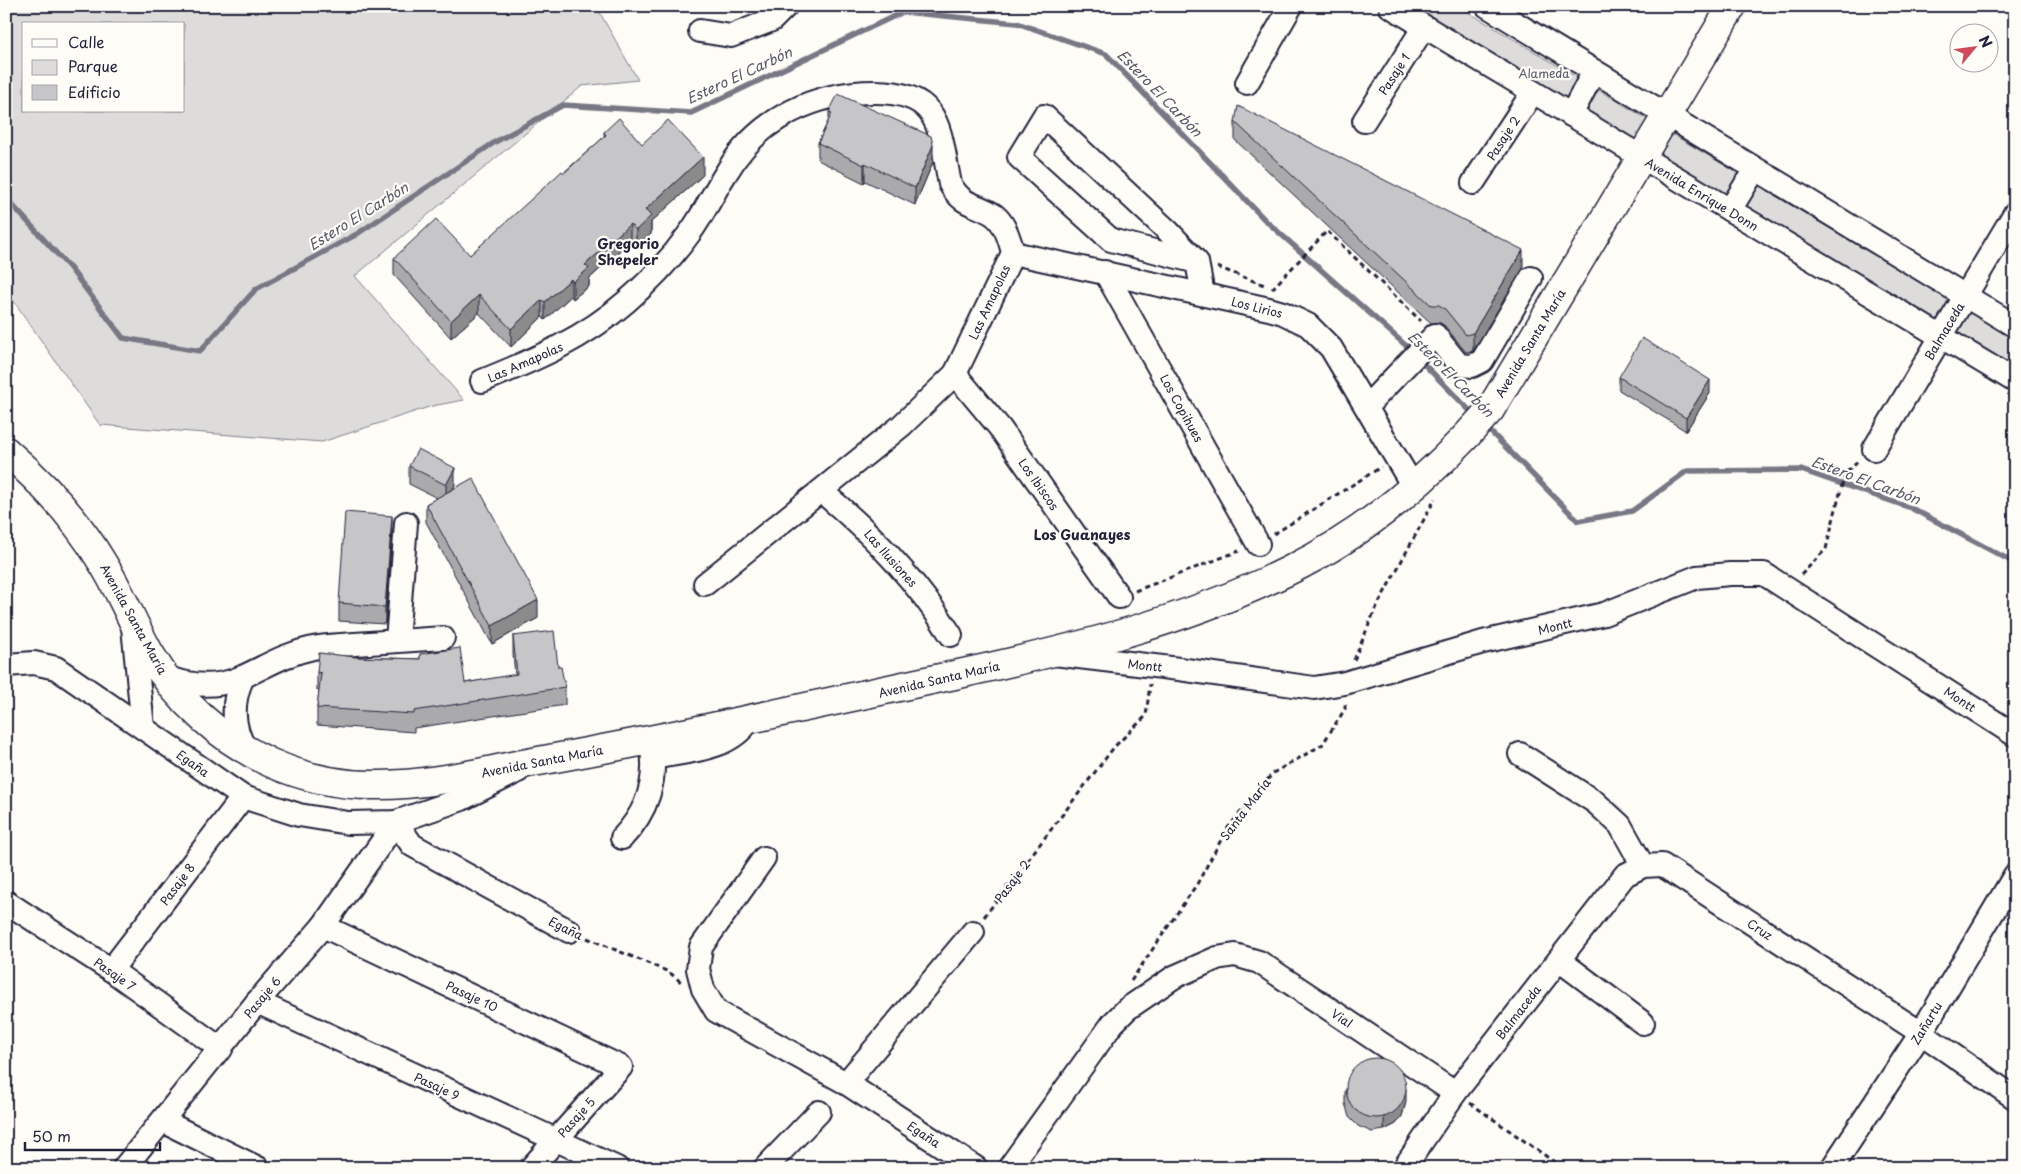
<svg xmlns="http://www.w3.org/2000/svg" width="2021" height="1174" font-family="'Playpen Sans',sans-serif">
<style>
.green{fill:#dddcdb;stroke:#807f8b;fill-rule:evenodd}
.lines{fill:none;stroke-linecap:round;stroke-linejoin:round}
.stream{stroke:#787885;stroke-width:5.5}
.minor-casing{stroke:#22223b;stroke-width:26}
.major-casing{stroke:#22223b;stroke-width:31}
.path{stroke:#22223b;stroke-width:3;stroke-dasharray:5 4;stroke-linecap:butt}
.minor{stroke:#fdfcf7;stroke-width:22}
.major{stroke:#fdfcf7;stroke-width:28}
.wall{fill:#aaaaac;stroke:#22223b}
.shaded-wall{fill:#8b8b8c;stroke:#22223b}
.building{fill:#c6c6c8;stroke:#22223b}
.labels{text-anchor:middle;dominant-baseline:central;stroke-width:4.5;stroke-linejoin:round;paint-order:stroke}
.park-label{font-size:12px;fill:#5a5a6b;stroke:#fdfcf7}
.street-label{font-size:12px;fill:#22223b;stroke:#fdfcf7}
.water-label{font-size:14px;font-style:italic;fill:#545466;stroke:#fdfcf7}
.neighbourhood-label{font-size:14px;font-weight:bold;fill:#22223b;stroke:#fdfcf7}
</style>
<rect width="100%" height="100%" fill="#fdfcf7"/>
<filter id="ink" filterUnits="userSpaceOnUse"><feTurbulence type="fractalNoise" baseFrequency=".02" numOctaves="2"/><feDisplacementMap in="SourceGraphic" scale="10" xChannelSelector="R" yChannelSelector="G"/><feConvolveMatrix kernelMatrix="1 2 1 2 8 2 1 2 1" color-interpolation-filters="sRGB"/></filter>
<g filter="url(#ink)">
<g class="green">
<path d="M6,6h590l42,74 -56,6 -227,190 109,124 -32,6 -110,36 -222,-17 -94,-135zM24,24h160v87h-160z"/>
<path d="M1408,6h50l557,333v30z"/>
</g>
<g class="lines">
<g class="stream">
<path d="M6,198l64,70 53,70 77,13 56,-62 101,-55 138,-92 68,-37 128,8 212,-101 114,11 89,31 159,166 147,131"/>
<path d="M1418,358l57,58"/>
<path d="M1485,426l93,95 54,-10 55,-40 114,-1 110,38 104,55"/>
</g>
<defs>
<g id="minor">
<path d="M1390,6l625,375"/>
<path d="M1487,6l528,320"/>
<path d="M700,31l31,5 41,-16 14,-14"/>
<path d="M1247,83l44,-77"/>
<path d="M1571,115l23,-44"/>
<path d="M1364,121l60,-94"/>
<path d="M1473,183l60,-91"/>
<path d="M1730,210l25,-41"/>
<path d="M1013,253l256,56 14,4 25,12 23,23 83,140"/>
<path d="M1197,262l-86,-22 -92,-83 25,-41 124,115 29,31 6,32"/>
<path d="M1105,272l153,272"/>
<path d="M955,374l45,54 119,169"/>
<path d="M482,381c52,-21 102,-42 145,-80 23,-20 44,-42 62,-67 15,-20 25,-43 39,-64 31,-52 88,-78 147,-78 67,0 64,38 75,92 14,24 25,18 44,31 11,8 16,25 19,38l-58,121 -54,52 -196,158"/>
<path d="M1367,406l68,-71 24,30 13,1 10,-5 49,-83"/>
<path d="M1874,449l141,-236"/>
<path d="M821,491c51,42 94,88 130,144"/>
<path d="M133,627l10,101"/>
<path d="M397,641l9,-118"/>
<path d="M1054,654l125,15 135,19 31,-5 138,-41 121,-28 93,-37 33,-3h34l251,161"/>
<path d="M6,665l28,-2 22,5 187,129 56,18 49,8 48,-1 66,-23 56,-28"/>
<path d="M165,677c71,25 87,-16 148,-29 13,-3 28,-3 42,-4 29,-2 58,-4 88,-6"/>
<path d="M242,679c-11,25 -10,48 4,71"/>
<path d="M1520,754l75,48 25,23 23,41"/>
<path d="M653,758c33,-7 77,-7 96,-38"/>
<path d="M396,822l16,23 157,86"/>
<path d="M622,838c25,-26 36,-58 29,-94"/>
<path d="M764,858l-63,89 -3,22 5,20 13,22 130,72 130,85"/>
<path d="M6,902l105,68 110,79"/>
<path d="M323,926l298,141 -90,101"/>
<path d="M1559,960l84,63"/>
<path d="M111,970l132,-173"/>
<path d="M257,1002l360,166"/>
<path d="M846,1083l127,-151"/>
<path d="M163,1121l95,47"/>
<path d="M124,1168l133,-166 66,-76 73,-104"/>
<path d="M765,1168l54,-56"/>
<path d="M1009,1168l104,-145 14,-14 47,-32 43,-19 18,-3 24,7 196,131"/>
<path d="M1404,1168l51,-75 170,-218 18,-9 19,-1 259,168 94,65"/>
<path d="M1832,1168l89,-135 94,-158"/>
</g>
<path id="major" d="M6,451c37,32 71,69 96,111 19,30 31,62 48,92 28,48 71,86 121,109 34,15 72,23 109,22 46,0 92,-11 137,-20 66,-12 131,-24 196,-38 82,-17 164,-35 246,-53 113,-25 225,-52 329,-103 80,-39 144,-95 202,-161l242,-404"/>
</defs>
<use href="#minor" class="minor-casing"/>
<use href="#major" class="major-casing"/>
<g class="path">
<path d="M1217,267l50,19"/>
<path d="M1272,289l55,-58 94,90"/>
<path d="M1274,534l107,-67"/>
<path d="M1801,575l25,-26 19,-76 14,-12"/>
<path d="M1135,591l104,-40"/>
<path d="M1354,660l21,-50 60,-111"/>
<path d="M984,917l131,-171 31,-30 4,-32"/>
<path d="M587,938l82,34 12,10"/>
<path d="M1131,981l66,-97 30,-55 46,-56 49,-28 23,-36v-7"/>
<path d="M1470,1103l93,65"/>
</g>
<use href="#minor" class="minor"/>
<use href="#major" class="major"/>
</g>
<g class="wall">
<path d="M829,112l104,50 -18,43 -50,-24 -1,2 -46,-23v-17l11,-24z"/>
<path d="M1235,122l288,146 -50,83 -7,1 -21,-26 -6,-4 -8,1 -196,-183z"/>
<path d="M604,132l38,12 61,31 -52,47v12l-15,13 -6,-6 -41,38v7l-16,13 -2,-3 -26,24 -3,-3 -31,30 -32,-34 -28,25 -57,-63v-17l76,-3 134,-118z"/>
<path d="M1619,377l91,16 -24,38 -67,-41z"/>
<path d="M409,466l46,19 -2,4 85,129 -46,26 -66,-122v-18l11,-6 -28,-14z"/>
<path d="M392,533l-7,91 -46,-3v-18z"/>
<path d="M513,636l45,31 7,20v18l-151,23v4l-97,-7v-17l2,-18h-2v-18l39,-15 64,2v-5l45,29 50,-8 -2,-21z"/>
<path d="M1345,1090l61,12 -4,14 -6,8 -12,6 -12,2 -14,-6 -9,-9 -4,-14z"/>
</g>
<g class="shaded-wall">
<path d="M933,145v17l-18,43v-17z"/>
<path d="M703,157v18l-52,47v12l-15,13v-17l9,-20z"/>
<path d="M865,163v18l-1,2v-18z"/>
<path d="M630,224v17l-41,38v7l-16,13v-17l12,-17z"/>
<path d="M1523,250v18l-50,83v-18z"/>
<path d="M571,279v17l-26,24v-18z"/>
<path d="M479,295v18l-28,25v-17z"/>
<path d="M542,300v17l-31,30v-18z"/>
<path d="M1710,380v13l-24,38v-13z"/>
<path d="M455,468v17l-9,18v-18z"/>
<path d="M392,516v17l-7,91v-17z"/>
<path d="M538,600v18l-46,26v-18z"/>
<path d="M1406,1089v13l-4,14 -6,8 -12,6v-13z"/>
</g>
<g class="building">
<path d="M838,94l93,42 2,9 -18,43 -50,-25 -1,2 -46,-22 14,-30 -3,-1z"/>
<path d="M1238,106l285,144 -50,83 -7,2 -21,-26 -6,-4h-8l-196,-183z"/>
<path d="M619,118l23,26 26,-24 35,37 -58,53 6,6 -15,14 -6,-6 -45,41 4,3 -16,14 -2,-3 -26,23 -3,-2 -31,29 -32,-34 -28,26 -57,-63 42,-39 34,36 92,-84 2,2 42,-38 -2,-3z"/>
<path d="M1642,338l68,42 -24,38 -67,-41z"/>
<path d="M418,449l37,19 -9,17 -37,-19z"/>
<path d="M473,478l65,122 -46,26 -66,-122z"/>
<path d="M345,512l47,4 -7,91 -46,-4z"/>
<path d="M554,631l4,36h3l4,20 -151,24v3l-97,-6 4,-35 -4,-1 2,-19 37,4 64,2v-5l40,-6 5,35 52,-9 -4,-38z"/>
<circle cx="1376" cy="1088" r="30"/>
</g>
</g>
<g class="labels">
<g class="park-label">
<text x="1544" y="73">Alameda</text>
</g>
<g class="street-label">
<text transform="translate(1394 74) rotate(-57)">Pasaje 1</text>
<text transform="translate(1503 138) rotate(-57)">Pasaje 2</text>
<text transform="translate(1702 194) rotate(31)">Avenida Enrique Donn</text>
<text transform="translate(989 302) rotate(-65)">Las Amapolas</text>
<text transform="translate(1257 307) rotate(14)">Los Lirios</text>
<text transform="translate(1944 331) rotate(-59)">Balmaceda</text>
<text transform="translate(1530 343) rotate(-59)">Avenida Santa María</text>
<text transform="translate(525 362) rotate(-24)">Las Amapolas</text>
<text transform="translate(1182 408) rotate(61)">Los Copihues</text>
<text transform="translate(1039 484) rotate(55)">Los Ibiscos</text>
<text transform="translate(891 558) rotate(48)">Las Ilusiones</text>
<text transform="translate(134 619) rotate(61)">Avenida Santa María</text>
<text transform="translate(1555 626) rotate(-14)">Montt</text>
<text transform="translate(1145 665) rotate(6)">Montt</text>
<text transform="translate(939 679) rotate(-13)">Avenida Santa María</text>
<text transform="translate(1960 699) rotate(33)">Montt</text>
<text transform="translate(542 761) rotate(-11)">Avenida Santa María</text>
<text transform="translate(193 763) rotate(35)">Egaña</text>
<text transform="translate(1245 809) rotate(-53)">Santa María</text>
<text transform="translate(1012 881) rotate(-53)">Pasaje 2</text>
<text transform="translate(177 884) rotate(-53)">Pasaje 8</text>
<text transform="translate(566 928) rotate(26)">Egaña</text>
<text transform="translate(1760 929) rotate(33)">Cruz</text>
<text transform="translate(115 974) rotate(35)">Pasaje 7</text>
<text transform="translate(472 996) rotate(25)">Pasaje 10</text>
<text transform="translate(262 997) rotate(-50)">Pasaje 6</text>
<text transform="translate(1518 1012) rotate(-52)">Balmaceda</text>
<text transform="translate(1342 1018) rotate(34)">Vial</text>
<text transform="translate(1926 1023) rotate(-59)">Zañartu</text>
<text transform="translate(437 1086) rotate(25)">Pasaje 9</text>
<text transform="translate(576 1117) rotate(-48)">Pasaje 5</text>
<text transform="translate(924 1134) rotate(33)">Egaña</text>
</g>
<g class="water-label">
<text transform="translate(739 75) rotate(-25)">Estero El Carbón</text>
<text transform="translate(1160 93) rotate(46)">Estero El Carbón</text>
<text transform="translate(358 216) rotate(-32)">Estero El Carbón</text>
<text transform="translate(1451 374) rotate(45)">Estero El Carbón</text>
<text transform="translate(1866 480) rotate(20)">Estero El Carbón</text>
</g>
<g class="neighbourhood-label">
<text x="628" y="243">Gregorio<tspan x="628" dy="16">Shepeler</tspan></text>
<text x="1082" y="534">Los Guanayes</text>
</g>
</g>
<rect width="2021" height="1174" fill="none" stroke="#fdfcf7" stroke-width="25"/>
<rect x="12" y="12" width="1996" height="1149" fill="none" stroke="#22223b" stroke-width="2" filter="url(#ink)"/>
<rect x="22" y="22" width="162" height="90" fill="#fdfcf7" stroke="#a5a5ac"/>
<rect x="32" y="39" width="25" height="8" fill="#fdfcf7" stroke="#a5a5ac"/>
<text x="68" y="48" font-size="15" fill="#22223b">Calle</text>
<rect x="32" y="60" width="25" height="15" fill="#dddcdb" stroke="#a5a5ac"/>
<text x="68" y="72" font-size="15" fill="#22223b">Parque</text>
<rect x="32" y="85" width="25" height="15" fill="#c6c6c8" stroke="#a5a5ac"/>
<text x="68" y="98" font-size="15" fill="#22223b">Edificio</text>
<g transform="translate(1974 48) rotate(61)"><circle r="24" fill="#fdfcf7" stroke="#a5a5ac"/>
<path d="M0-4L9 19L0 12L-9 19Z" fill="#d1495b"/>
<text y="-8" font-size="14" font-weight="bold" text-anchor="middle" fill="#22223b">N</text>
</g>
<path d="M25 1142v8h135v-8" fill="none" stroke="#22223b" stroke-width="2.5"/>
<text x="32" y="1142" font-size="15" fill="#22223b" stroke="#fdfcf7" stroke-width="4" paint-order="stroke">50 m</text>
</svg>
